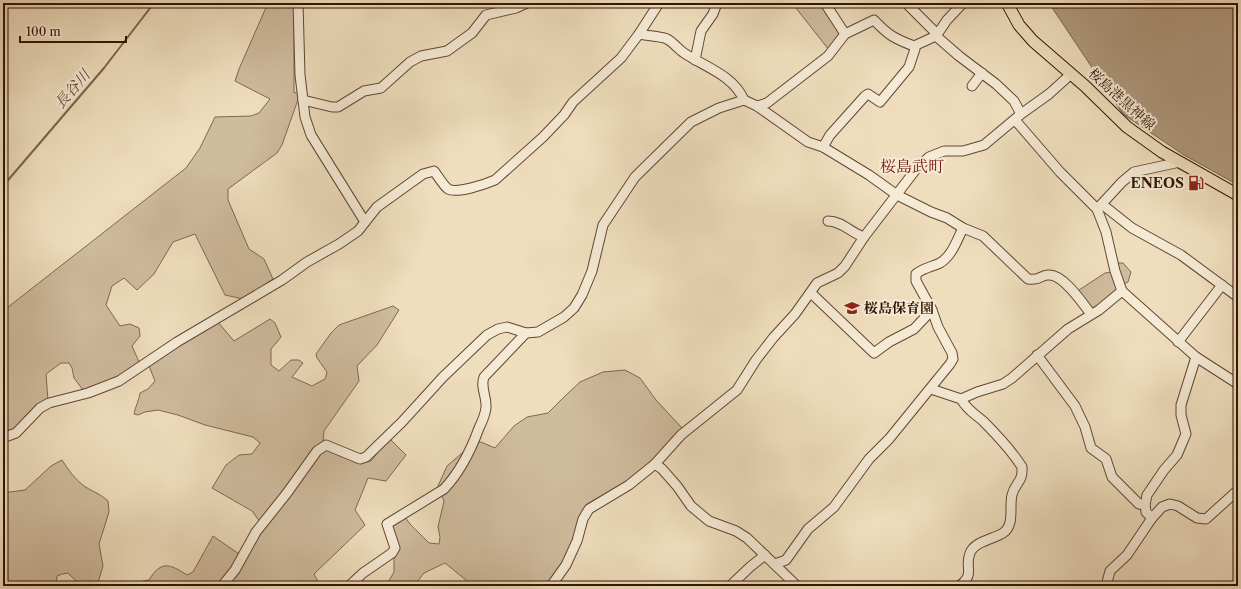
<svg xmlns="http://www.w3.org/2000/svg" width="1241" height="589" font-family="'Libre Caslon Text','Noto Serif JP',serif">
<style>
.green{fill:#cfbb9e;stroke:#816750}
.water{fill:#af997e;stroke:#7d634c}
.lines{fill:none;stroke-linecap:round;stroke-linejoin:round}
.stream{stroke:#7d634c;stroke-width:2}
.minor-casing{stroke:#624631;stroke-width:11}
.major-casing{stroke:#331302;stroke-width:13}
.minor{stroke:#f5ead5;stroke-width:9}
.major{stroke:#efdebe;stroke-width:11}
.labels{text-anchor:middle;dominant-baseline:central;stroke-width:4;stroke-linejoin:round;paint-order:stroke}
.street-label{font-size:14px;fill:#331302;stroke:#f5ead5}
.poi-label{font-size:14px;font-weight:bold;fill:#331302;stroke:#f5ead5;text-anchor:end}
.water-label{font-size:15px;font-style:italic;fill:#654934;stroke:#f5ead5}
.quarter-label{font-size:16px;fill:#7a1f14;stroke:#f5ead5}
</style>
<rect width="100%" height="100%" fill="#efdebe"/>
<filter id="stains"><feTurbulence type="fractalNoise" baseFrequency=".005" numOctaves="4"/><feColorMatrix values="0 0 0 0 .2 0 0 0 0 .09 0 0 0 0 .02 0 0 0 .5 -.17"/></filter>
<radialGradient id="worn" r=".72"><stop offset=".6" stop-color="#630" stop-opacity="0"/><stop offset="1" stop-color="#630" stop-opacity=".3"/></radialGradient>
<g class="green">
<path d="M268,3h26v90l7,-2 -19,54 -5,8 -49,36v11l21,49 15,10 9,20 -30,20 -18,-4 -30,-61 -22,8 -19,32 -17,16 -13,-12 -12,8 -6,19 14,21 10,-2 9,4 1,8 -8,10 7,16 -22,16 -34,12 -9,-12 -2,-10 -3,-5h-8l-15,11 2,26c-6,4 -14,7 -19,12 -11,11 -7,17 -26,21v-122l183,-143 14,-20 15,-31 36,-1 8,-3 11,-14 -35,-18 4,-12z"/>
<path d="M792,3h31l20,31 -14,16z"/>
<path d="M1118,263h5l8,9 -3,10 -4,2 -7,-14z"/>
<path d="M1112,272l6,17 -25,21 -17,-18 29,-19z"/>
<path d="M393,306l6,4 -22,35 -20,21 2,15 -35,50 -1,12 39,20 9,-2 18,-23 17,17 -20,26 -18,-3 -13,32 10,15 -51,49 6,12h-181l4,-5 6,-1c12,-20 21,-16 38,-5l6,-3 20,-36 26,18 21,-32 -8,-11 -40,-23 14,-23 13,-10 13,-1 8,-11 -7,-6 -48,-12 -27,-10 -20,-5 -13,2 -7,3 -4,-1c1,-7 5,-13 6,-21l8,-4 7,-8 -6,-15 68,-45 17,20 36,-22 5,4 6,14 -10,12v16l8,6 12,-11h8l4,3 -11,14 20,9 13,-7 2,-7 -10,-14 -1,-4 15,-21 8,-8z"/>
<path d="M625,370l15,8 16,22 27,29 -36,37 -21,16 -39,22 -7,14 -7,27 -25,41h-78l-4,-6 -21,-17 -21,10 -10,13h-28l8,-14v-16l-2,-32 13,-7 5,7 19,19 10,1 1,-7 -2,-10 6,-26 -6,-15 9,-20 28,-24h6l14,6 19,-22 13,-9 21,-4 16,-16 16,-15 23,-10z"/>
<path d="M62,460c6,10 13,19 22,26 9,6 15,7 24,15l1,11 -10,32 4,22 -6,20h-16l-13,-13 -6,1 -5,2 -1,10h-53v-93l22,-3 26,-24z"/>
</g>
<path class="water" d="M1049,3h189v182l-54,-30 -61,-41z"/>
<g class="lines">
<path class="stream" d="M3,186l101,-118 50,-65"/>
<defs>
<g id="minor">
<path d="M298,3l2,72 5,42 6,18 54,87"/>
<path d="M825,3l20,31"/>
<path d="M908,3l1,3 28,28"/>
<path d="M639,34c8,2 21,2 28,5 6,3 11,10 17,14 21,14 49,22 60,47"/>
<path d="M936,36l23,20 37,28 18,17 7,13"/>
<path d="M695,60l6,-29 12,-17 4,-11"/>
<path d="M972,86l10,-13"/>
<path d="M303,100l29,7h6l26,-16 17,-3 29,-26 11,-6 26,-5 25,-18 14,-18 30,-7 11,-5"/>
<path d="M757,106l10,-3 61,-47 17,-22 29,-14c14,15 21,19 40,26l22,-10 11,-16 16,-17"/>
<path d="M1015,120l45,52 37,37 9,23 9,39 7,20 74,66 42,27"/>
<path d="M823,147l7,-12 35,-39 3,-2 12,8 29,-35 6,-18 -1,-3"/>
<path d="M1103,205l29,23 49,27 57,42"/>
<path d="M1098,208l24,-26 12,-10 46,-10"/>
<path d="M828,221c14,0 23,12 36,16"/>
<path d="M811,293l63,60 15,-11 25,-13 18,-19"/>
<path d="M1178,342l44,-57"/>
<path d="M1037,355l38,51 10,21 6,21 15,11 6,18 27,27 6,1"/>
<path d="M931,389l30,10c7,12 13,14 22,22 14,14 29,30 39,46 1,16 -7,15 -10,28 -3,12 3,30 -9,38 -9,6 -28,8 -33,20 -6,15 6,21 -11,33"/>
<path d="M961,399l16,-7 26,-8 9,-6 56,-49 31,-19 23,-19"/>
<path d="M3,436l2,1 11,-4 24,-25 9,-5 39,-10 31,-12 58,-39 105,-62 25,-18 32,-18 19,-13 19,-24 46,-33 11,-3c4,5 9,14 14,18 9,5 38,-5 47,-9l48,-43 21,-22 9,-13 48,-44 18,-24 20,-31"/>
<path d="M655,464l7,5 15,17 14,20 18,15 27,10 11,7 50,48"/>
<path d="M1152,518l-6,-6 -1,-7 2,-10 17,-25 13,-15 9,-21 -5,-19v-10l15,-48"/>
<path d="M775,564l11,-4 22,-31 26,-22 35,-48 20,-20 61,-75 3,-5 -1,-6 -14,-26 -6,-17 -16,-29v-7c7,-6 16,-7 24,-11 12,-7 17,-23 23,-35"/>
<path d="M222,586l13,-16 21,-38 31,-39 30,-42 9,-6 34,14 6,-2 36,-35 41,-45 44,-42 11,-6 9,-2 19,6 12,-1 26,-15 10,-9 8,-13 10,-24 11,-46 32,-48 56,-55 28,-14 25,-8 13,6 51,36 15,5 46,28 28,20 34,17 16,6 16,10 20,8 45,43c13,2 12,-4 20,-4 15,-2 35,29 43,39"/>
<path d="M349,586l14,-13 29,-20 3,-5 -8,-24 57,-35c16,-17 27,-39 35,-61 3,-6 6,-13 7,-20 1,-11 -6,-21 -2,-31l42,-44"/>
<path d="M551,586l15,-21 11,-24 6,-22 6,-10 40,-24 26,-21 26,-29 56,-45 19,-30 17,-22 22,-24 22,-31 21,-10 7,-7 19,-29 53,-69 12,-11 15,-6h19l21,-6 37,-31 28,-20 22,-20"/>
<path d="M730,586l20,-19 15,-12"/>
<path d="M1106,586l4,-15 17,-16 25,-37 10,-11 8,-3 8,2 19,12 9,1 32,-29"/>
</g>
<path id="major" d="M1007,3l12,22 14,16 52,45 42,41 35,25 76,43"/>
</defs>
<use href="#minor" class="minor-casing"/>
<use href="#major" class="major-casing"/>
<use href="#minor" class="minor"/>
<use href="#major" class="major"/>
</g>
<defs>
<symbol id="fuel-bare" viewBox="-9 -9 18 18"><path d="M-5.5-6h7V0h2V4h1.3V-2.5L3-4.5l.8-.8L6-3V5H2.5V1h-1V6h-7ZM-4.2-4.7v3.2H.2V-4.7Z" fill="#8f2418" stroke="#f5ead5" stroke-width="2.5" paint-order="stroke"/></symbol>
<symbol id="school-bare" viewBox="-9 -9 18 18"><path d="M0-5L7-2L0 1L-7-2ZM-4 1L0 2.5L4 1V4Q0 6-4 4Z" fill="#8f2418" stroke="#f5ead5" stroke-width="2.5" paint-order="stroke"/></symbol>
</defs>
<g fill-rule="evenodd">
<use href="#fuel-bare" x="1185" y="172" width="22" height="22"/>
<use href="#school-bare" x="841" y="297" width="22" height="22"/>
</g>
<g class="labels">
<g class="street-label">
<text transform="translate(1122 99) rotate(42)">桜島港黒神線</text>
</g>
<g class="poi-label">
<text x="1184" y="183">ENEOS</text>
<text x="864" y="308" text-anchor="start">桜島保育園</text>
</g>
<g class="water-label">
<text transform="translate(72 89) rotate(-49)">長谷川</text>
</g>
<g class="quarter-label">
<text x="912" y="166">桜島武町</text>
</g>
</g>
<rect width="1241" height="589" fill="none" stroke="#efdebe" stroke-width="16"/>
<rect x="4" y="4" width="1233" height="581" fill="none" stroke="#331302" stroke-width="2"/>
<rect x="8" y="8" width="1225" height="573" fill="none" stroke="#331302"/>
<path d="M20 36v6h106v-6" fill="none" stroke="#331302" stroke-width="2"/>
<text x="26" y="36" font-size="12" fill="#331302" stroke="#f5ead5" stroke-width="3" paint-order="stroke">100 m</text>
<rect width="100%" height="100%" filter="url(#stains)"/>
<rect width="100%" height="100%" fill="url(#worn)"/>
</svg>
